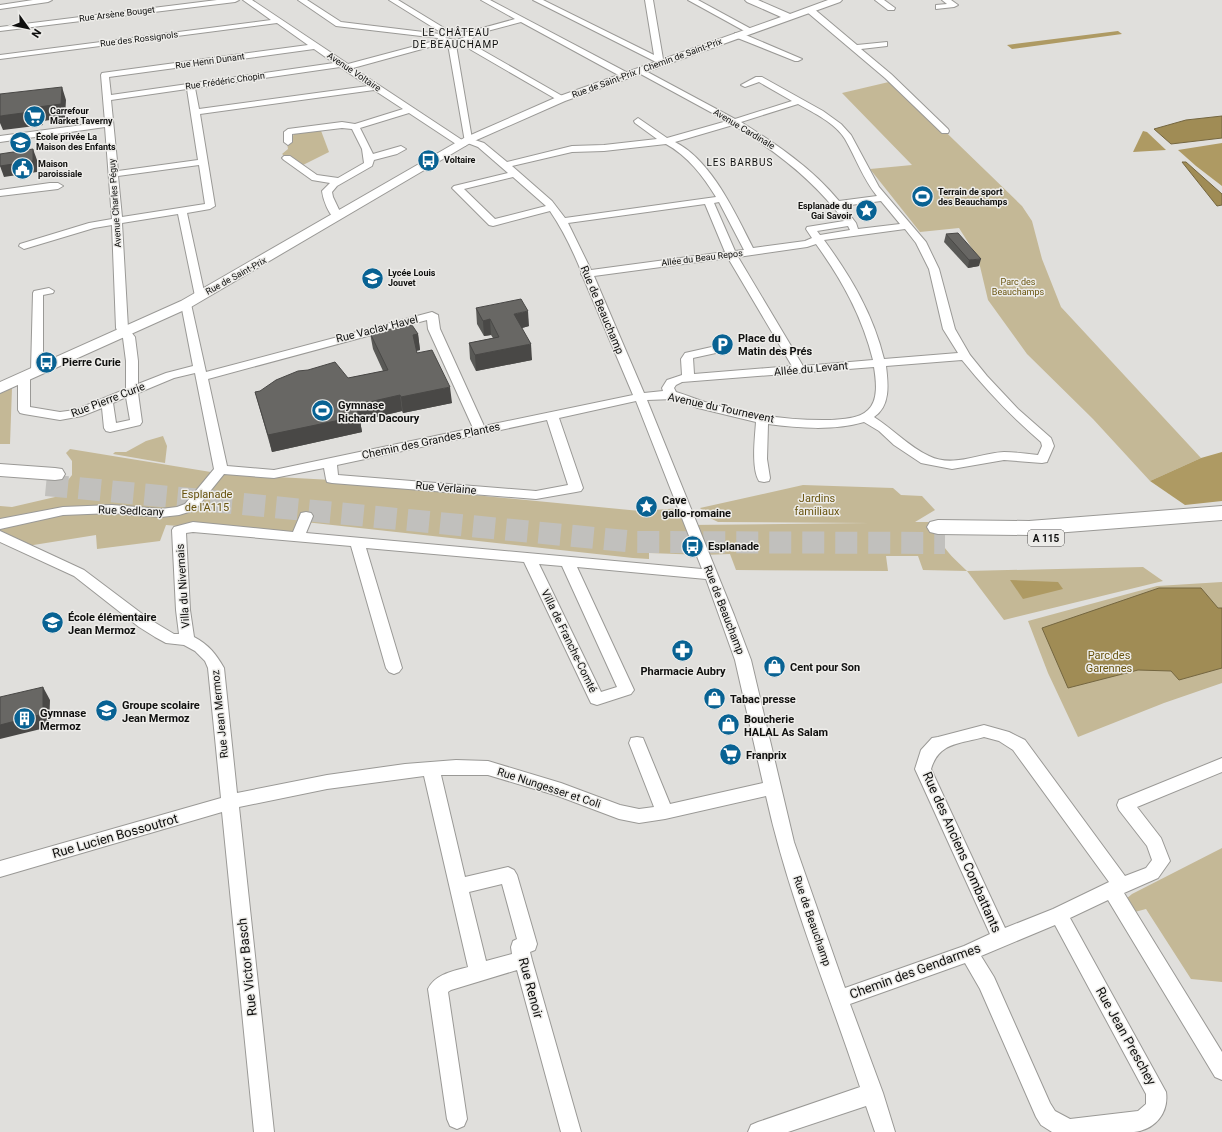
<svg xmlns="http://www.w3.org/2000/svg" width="1222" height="1132" font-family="Roboto,sans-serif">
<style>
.green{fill:#c4b896}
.forest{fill:#ae9a63}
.water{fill:#a08c55;stroke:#746640}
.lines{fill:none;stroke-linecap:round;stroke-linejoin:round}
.motorway-tunnel{stroke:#c1c0bd;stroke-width:22;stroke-dasharray:22 11;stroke-linecap:butt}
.minor-casing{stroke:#9a9996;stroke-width:2}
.tertiary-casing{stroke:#9a9996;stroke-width:2}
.motorway-casing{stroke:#9a9996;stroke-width:2}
.minor{fill:#fff;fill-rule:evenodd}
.tertiary{fill:#fff;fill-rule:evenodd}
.motorway{fill:#fff;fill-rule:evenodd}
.wall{fill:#595956}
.shaded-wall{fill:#494846}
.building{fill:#686764;stroke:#494846}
.labels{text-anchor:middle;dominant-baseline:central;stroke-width:3;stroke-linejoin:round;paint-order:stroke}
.far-street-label{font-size:9px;fill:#0f0f0e;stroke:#edece9}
.far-poi-label{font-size:9px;font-weight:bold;fill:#0f0f0e;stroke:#edece9;text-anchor:start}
.far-park-label{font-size:9px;fill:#68530e;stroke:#edece9}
.far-neighbourhood-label{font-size:10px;letter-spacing:1px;fill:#0f0f0e;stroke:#edece9}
.shield{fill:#edece9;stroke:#525150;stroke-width:1}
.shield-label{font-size:10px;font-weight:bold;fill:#0f0f0e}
.street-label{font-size:11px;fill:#0f0f0e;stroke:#edece9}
.poi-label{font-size:11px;font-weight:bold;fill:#0f0f0e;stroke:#edece9;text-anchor:start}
.park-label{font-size:11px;fill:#68530e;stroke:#edece9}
.near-street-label{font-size:13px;fill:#0f0f0e;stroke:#edece9}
</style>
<rect width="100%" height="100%" fill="#e0dfdc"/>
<g class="green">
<path d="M893,81l129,125 10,15 10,38 19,48 140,151 -51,23 -57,-62 -66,-65 -39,-54 -10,-42 -19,-30 -39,4 -50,-63 42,-4 -70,-72z"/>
<path d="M320,128l9,24 -30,15 -17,-13 6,-5 -1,-6 9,-11z"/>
<path d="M12,388l-2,56h-10v-51z"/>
<path d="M163,436l4,10 -2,17 -52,-9 2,-2h11l20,-11z"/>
<path d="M70,449l153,25 109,6 162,17 146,14 42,-3 7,17 181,-2 -152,-1 -8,-4 -10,-10 103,-23 90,3 8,7 21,1 13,14 -20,12h22c-2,22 16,35 30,49l176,-4 20,14 -159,39 -37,-49 -44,-1 -5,-14h-32l2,15 -152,-1 -6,-16 -27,1 -54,-2v6l-16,-1 -328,-36 -7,14 -132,-11 -6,16 -63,8 -1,-14 -75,12 -21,-11v-30l12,1 43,-10 17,-22v-14l-6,-8z"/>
<path d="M1222,582v101l-58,20 -86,34 -30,-64 -20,-52 129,-35z"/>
<path d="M1222,848v134l-31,-3 -45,-70 -15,4 -11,-9 12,-10z"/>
</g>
<g class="forest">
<path d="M1118,31l4,3 -110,15 -5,-4z"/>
<path d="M1143,131l4,1 19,18 -33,2z"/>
<path d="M1222,143v43l-26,-20 -18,-16z"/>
<path d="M1222,452v49l-37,4 -35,-24 51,-23z"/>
<path d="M1010,580l48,2 5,7 -40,10z"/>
</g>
<g class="water">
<path d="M1222,116v22l-51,6 -17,-15 32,-9z"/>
<path d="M1182,162h4l36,32v11l-5,1z"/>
<path d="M1159,588h42l17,20h4v60l-43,12 -8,-9 -33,-1 -70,18 -26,-60z"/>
</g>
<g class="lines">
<path class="motorway-tunnel" d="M46,485l590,57 309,1"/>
<defs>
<g id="minor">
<path d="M33,0h19l-4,2 -48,7v-4z"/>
<path d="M217,0h22l-4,2 -235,29v-4z"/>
<path d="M243,0h9l96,64 90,-24v-2l-102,-12 -38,-26h9l34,22 99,12 2,-1 -53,-33h9l51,31 19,1 47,-13 -34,-19h9l138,73v4h-6l-101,-55 -49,13 2,2 -6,5 96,55 1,2 -4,3 -100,-58 -5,1 16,94 12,4 23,19 65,-16 32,-1 53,-6 -22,-16 -1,-2 4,-3 29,20 60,-17 -90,-49 -1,-2 4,-2 95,51 57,-18 -33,-19 -14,5 -4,-2 15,-8h6l61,34 18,13 10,11 28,52 47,55 13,27 16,60 15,26 17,21 31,33 33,29 3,8 -7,16 -5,1 -38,-3 -52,9 -26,-5 -5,-1 -27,-18 -15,-14 -15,-9c-31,9 -65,6 -96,2l-1,35 3,19 -1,3 -5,1 -5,-1c-8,-13 -4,-44 -3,-59l-58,-14 -24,-9 -27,1 87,215 17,45 43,182 51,146 119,-42 26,-12 -75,-165 6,-19 11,-12 6,-1 46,-12 25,7 16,8 100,136 21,-8 6,-8 -5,-14 -28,-36 -2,-5 2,-5 103,-42v14l-85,35 24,31 9,23 -12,17 -34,15 98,159v28l-7,-3 -107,-177 -38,18 96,174c3,21 -11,38 -32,40h-82l-11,-7 -5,-8 -56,-128 -15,-26 -115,41 33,89 12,39h-20l-9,-26 -78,26h-40l3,-7 7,-3 102,-35c-32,-97 -72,-191 -94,-291l-101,23 -26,4 -20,-4 -61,-23 -70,-21h-47l24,102 43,-10 6,3 3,5 20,69 -2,6 -5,2 2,8 49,172h-20l-44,-162 -66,20 -3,2 19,127 -3,7 -7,3 -7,-3 -3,-7 -19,-130c7,-15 26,-18 40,-22l-44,-191 -97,13 -88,18 35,325h-20l-32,-320 -222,65v-16l221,-63 -13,-130 -3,-7 -10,-10 -11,-6 -18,-2 -11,-6 -16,-10 -65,-51 -74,-34v-11l84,39 65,49 25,15h5l-3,-24 -4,-80 2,-3 19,-5 100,10 8,-19 5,-1 5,1 2,3 -7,17 396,36 -66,-168 -77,17 24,70 -2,3 -5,1 -40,7 -204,-16 -5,-1 -1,-3 -2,-11 -50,10 -50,-4 -29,36 -16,5 -18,2 -49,-4 -49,2 -63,14v-10l63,-12 49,-2 49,4 16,-2 8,-3 29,-35 -19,-96 -21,5 -36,15 4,29 -2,3 -30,7 -4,-1 -2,-3 -2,-20 -20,8 -22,4 -36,-6 -4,-1 -2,-3v-33l2,-2h8l2,2v30l30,5 15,-2 51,-21v-28l-3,-23 -4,-4 -3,-6 -4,-103 -18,3 -70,21 -5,-3 1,-2 69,-21 23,-4 -7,-92 -105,15v-6l105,-14 -4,-47 1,-2 206,-28 -31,-22 -277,36v-4l271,-35zM453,34l10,1 2,2 -9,3 -11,-2zM444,43l4,1 17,98 -112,-74zM314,49l20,14 -223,32 -2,-18zM340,67l28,19 -169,23 -4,-21zM187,89l11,71 -80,11 -7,-71zM374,90l29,19 -48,15 -13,-2 -54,7 -4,3v10l4,3 4,-3v-8l50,-6 10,1 10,20 2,14 -26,15 -21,-3 -27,-19h-6l-2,2 2,2 28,20 18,3 -8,8c1,8 7,26 15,28l5,-3 -9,-19 -1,-5 5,-6 35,-20 2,-6 23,-6 9,-5 -5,-3 -28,8 -13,-26 49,-15 50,33h6l2,-2 -2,-2 13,5 30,26 -54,13 -2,2 37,37 4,1 57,-15c13,19 23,40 32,62l-1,1 2,3 50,118 -149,31 -44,-97 -2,-14 -6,-3 -226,60 -15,-68 -5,-3 -5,3 12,62 -27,7 -28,11v-23l-3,-24 -7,-9 -6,-105 56,-9 17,82 5,3 4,-1 1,-2 -18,-83 23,-4 5,-3 -15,-92zM798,104c16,9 37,19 47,35 11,19 18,40 32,57l-38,5c-27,-33 -63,-57 -98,-79zM733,125c43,26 82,56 111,96l-37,6 -1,2 6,9 -7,3 -52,7c-18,-35 -41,-87 -78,-106zM666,144c22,12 37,32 50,53l-151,21 -13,-17 -40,-35 60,-14 32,-1zM199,165l6,39 -83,13 -4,-41zM513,177l33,29 -51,13 -31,-30zM881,201l19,23 -42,5 -2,-6 -13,-17zM719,202l25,48 -9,1 -21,-48zM705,204l20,48 -134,18 -23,-47zM848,226l2,4 -30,5 -3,-4zM905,229l11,14 13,26 14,60 15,24 -74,6c-11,-45 -33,-82 -60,-119zM816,244c26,36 46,72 57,116l-70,6 -65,-109 69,-10zM728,258l64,108 -98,8 -1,-16 32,-7 5,-12 -2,-2h-8l-4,9 -31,7 -4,6 1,16 -15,5 -5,8 1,3 -19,2 -50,-117zM427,320l1,9 45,99 -199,42 -47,-4 -19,-87zM962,360c24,30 50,57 79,82l1,4 -4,9c-11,-1 -23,-3 -34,-3 -24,1 -51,16 -75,4 -21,-10 -36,-27 -55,-39 17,-11 14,-34 12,-51zM874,367c2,13 5,33 -6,43 -9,9 -25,9 -38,10 -41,1 -82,-6 -122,-17 -11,-3 -21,-8 -32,-11l-2,-4 2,-3 6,-3zM126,397l4,23 -14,3 -3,-20zM547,420l21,65 -32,6 -198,-16 -1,-10zM193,532l158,14 35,122 3,4 5,2 5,-2 3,-4 -36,-120 158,14 65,137 2,4 6,2 34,-11 3,-4 -57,-123 129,12 29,81 28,123 -93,21 -25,-61 -2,-5 -6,-1 -6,1 -2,5 25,64 -15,2 -19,-4 -59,-22 -73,-22 -32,-1 -51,4 -78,11 -90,18 -13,-125c-8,-14 -15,-23 -30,-31l-4,-27 -4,-77zM539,564l23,2 55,121 -16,5zM984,737l15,4 14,9 96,132 -56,27 -48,19 -74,-159c8,-27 29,-25 53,-32zM502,884l15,55 -4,2 -2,6 1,7 -26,7 -17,-69zM1055,925l91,169v10l-8,7 -68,8 -15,-8 -5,-8 -56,-126 -13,-21z"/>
<path d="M533,0h10l111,55 -9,-55h8l10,59 4,3 -1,2h-6z"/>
<path d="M688,0h10l57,31 -1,2h-6z"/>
<path d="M875,0h9l11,8 -1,2h-6z"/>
<path d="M942,0h9l7,5 -4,2 -18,2v-4l11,-1z"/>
<path d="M807,8h6l44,37 30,-3v4l-26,3 30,25 57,55 1,2 -1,2h-6l-57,-55 -78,-66z"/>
<path d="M735,33h6l61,26 -4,2h-3l-60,-24z"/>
<path d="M50,183h8l5,3 -5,3 -58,7v-6z"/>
<path d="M49,288l5,3 -1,2 -10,2v76l-2,2h-8l-2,-2 2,-78 1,-2z"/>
</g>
<path id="tertiary" d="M745,0h13l32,14 38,-14h14l-2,2 -275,99 -93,41 -281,165 -191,86v-11l181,-81 283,-163 93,-41 224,-80 -34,-15z"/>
<g id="motorway">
<path d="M0,464l55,4 7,1 3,5 -3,5 -7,1 -55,-4z"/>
<path d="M1222,506v14l-193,15 -91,-1 -8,-2 -3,-5 3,-5 8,-2 91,1z"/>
</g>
</defs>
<use href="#minor" class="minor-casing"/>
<use href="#tertiary" class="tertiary-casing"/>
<use href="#motorway" class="motorway-casing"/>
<use href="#minor" class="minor"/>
<use href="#tertiary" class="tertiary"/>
<use href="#motorway" class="motorway"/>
</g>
<g class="wall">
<path d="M946,234l33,32 -11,2 -24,-26z"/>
<path d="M476,308l53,18 -7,2 10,32 -56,11 -6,-12 -1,-16 24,-5 -2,-3 -7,1 -7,-12z"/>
<path d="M370,333l48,1 2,16 -4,1 1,2 35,50 -49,10 -1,-2 -42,10 2,11 -90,20 -17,-60 93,-14 35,-7 -10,-22z"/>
</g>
<g class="shaded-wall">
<path d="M62,87l4,13 -1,18 -22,3v4l-40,5 -3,-7v-7l38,-9z"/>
<path d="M33,149l4,11v12l-33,5 -4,-11z"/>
<path d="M981,259l-2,7 -11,2 1,-8z"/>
<path d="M528,311l1,15 -14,4 -1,-16z"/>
<path d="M490,319l1,16 -7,1 -1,-15z"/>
<path d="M418,334l2,16 -5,1 -2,-16z"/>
<path d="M531,344l1,16 -56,11 -1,-16z"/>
<path d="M450,387l2,16 -49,10 -2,-16z"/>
<path d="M400,395l2,16 -42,10 2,11 -90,20 -4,-17 88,-30z"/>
<path d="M43,687l7,13 -1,27 -49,12v-14z"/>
</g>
<g class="building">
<path d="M62,87l-1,17 -23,3v4l-38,5v-22z"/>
<path d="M33,149v12l-33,5v-12z"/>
<path d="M958,233l23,26 -12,1 -23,-26z"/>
<path d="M521,299l7,12 -14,3 17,30 -56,11 -6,-12 30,-6 -9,-18 -7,2 -7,-13z"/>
<path d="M412,325l6,9 -5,1 4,18 15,-3 18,37 -49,10 -1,-2 -44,10 3,11 -91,19 -13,-43 5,-1 16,-11 22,-9 10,-1 27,-8 13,16 40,-8 -18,-37z"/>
<path d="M43,687v27l-43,11v-28z"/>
</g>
<defs>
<symbol id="supermarket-disc" viewBox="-11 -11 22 22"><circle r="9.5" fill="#086293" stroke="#edece9"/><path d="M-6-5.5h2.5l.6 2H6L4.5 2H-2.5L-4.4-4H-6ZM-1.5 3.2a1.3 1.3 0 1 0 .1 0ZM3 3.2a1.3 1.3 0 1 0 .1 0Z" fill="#fff"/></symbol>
<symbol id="school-disc" viewBox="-11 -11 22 22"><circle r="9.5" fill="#086293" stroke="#edece9"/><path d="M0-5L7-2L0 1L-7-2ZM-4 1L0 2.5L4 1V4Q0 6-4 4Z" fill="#fff"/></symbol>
<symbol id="bus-disc" viewBox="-11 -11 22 22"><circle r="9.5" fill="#086293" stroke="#edece9"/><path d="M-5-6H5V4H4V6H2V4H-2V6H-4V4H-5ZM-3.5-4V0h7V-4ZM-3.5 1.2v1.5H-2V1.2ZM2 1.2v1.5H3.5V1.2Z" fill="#fff"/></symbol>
<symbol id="civic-disc" viewBox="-11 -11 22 22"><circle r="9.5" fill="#086293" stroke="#edece9"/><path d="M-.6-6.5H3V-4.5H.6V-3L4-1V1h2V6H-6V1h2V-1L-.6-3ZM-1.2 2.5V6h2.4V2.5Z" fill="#fff"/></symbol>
<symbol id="stadium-disc" viewBox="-11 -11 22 22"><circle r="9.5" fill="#086293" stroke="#edece9"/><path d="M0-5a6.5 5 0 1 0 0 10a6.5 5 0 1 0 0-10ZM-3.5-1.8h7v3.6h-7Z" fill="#fff"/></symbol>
<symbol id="sight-disc" viewBox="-11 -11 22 22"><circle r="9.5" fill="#086293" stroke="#edece9"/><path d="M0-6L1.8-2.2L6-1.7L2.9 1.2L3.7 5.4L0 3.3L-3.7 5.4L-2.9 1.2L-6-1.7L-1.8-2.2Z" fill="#fff"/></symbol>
<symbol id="parking-disc" viewBox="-11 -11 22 22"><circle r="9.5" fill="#086293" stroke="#edece9"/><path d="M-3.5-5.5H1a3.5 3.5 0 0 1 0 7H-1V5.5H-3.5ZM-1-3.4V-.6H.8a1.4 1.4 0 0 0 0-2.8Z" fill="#fff"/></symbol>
<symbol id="pharmacy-disc" viewBox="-11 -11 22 22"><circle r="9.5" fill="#086293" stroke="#edece9"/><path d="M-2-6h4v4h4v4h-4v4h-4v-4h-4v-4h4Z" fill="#fff"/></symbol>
<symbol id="shop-disc" viewBox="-11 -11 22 22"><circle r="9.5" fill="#086293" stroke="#edece9"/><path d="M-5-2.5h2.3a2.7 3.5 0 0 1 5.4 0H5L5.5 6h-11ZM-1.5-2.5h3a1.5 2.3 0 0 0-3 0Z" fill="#fff"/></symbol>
<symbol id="building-disc" viewBox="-11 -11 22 22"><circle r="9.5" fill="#086293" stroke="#edece9"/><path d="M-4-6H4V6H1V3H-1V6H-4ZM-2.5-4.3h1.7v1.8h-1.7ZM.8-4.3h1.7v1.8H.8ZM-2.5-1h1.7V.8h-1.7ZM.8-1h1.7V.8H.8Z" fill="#fff"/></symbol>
</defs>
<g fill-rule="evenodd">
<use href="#supermarket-disc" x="22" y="104" width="25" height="25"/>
<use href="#school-disc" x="8" y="130" width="25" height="25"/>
<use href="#bus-disc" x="416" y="148" width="25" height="25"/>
<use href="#civic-disc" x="10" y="156" width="25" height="25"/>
<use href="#stadium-disc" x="910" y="184" width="25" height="25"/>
<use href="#sight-disc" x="854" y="198" width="25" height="25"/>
<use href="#school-disc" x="360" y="266" width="25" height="25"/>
<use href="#parking-disc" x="710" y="332" width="25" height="25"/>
<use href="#bus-disc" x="34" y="350" width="25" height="25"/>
<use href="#stadium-disc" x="310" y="398" width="25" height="25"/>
<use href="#sight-disc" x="634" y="494" width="25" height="25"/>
<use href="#bus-disc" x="680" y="534" width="25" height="25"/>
<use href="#school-disc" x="40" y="610" width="25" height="25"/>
<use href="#pharmacy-disc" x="670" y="638" width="25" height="25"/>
<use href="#shop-disc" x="762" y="654" width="25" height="25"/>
<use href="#shop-disc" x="702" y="686" width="25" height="25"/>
<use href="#school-disc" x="94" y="698" width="25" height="25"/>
<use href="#building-disc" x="12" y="706" width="25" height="25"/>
<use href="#shop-disc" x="716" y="712" width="25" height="25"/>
<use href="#supermarket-disc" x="718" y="742" width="25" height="25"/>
</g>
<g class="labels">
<g class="far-street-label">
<text transform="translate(117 14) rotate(-7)">Rue Arsène Bouget</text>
<text transform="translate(139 39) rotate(-7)">Rue des Rossignols</text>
<text transform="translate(210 61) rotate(-8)">Rue Henri Dunant</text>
<text transform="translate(647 68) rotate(-20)">Rue de Saint-Prix / Chemin de Saint-Prix</text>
<text transform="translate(354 72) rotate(34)">Avenue Voltaire</text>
<text transform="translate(225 81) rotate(-8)">Rue Frédéric Chopin</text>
<text transform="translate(744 129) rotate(31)">Avenue Cardinale</text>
<text transform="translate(115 203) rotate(-94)">Avenue Charles Péguy</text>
<text transform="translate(702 258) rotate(-7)">Allée du Beau Repos</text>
<text transform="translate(236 276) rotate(-29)">Rue de Saint-Prix</text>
</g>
<g class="far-poi-label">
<text x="50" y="111">Carrefour<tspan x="50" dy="10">Market Taverny</tspan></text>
<text x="36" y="137">École privée La<tspan x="36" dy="10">Maison des Enfants</tspan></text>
<text x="444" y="160">Voltaire</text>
<text x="38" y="164">Maison<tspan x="38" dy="10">paroissiale</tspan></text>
<text x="938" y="192">Terrain de sport<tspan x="938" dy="10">des Beauchamps</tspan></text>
<text x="852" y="206" text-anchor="end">Esplanade du<tspan x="852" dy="10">Gai Savoir</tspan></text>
<text x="388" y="273">Lycée Louis<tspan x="388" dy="10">Jouvet</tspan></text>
</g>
<g class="far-park-label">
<text x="1018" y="282">Parc des<tspan x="1018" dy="10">Beauchamps</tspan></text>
</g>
<g class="far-neighbourhood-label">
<text x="456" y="32">LE CHÂTEAU<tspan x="456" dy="12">DE BEAUCHAMP</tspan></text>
<text x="740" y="162">LES BARBUS</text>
</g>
<rect class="shield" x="1028" y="530" width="36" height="16" rx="3"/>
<g class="shield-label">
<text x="1046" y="538">A 115</text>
</g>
<g class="street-label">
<text transform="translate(602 310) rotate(67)">Rue de Beauchamp</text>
<text transform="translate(377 329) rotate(-14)">Rue Vaclav Havel</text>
<text transform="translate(811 369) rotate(-5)">Allée du Levant</text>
<text transform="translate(108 400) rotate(-21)">Rue Pierre Curie</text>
<text transform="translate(721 408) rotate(12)">Avenue du Tournevent</text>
<text transform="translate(431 441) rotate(-12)">Chemin des Grandes Plantes</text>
<text transform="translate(446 488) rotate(5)">Rue Verlaine</text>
<text transform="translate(131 511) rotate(2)">Rue Sedlcany</text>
<text transform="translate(183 586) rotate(-94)">Villa du Nivernais</text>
<text transform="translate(724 610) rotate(69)">Rue de Beauchamp</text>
<text transform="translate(569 641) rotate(64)">Villa de Franche-Comté</text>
<text transform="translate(220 714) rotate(-96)">Rue Jean Mermoz</text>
<text transform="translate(549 788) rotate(18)">Rue Nungesser et Coli</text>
<text transform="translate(812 921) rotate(71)">Rue de Beauchamp</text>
</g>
<g class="poi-label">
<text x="738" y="338">Place du<tspan x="738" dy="13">Matin des Prés</tspan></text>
<text x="62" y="362">Pierre Curie</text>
<text x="338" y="405">Gymnase<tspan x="338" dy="13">Richard Dacoury</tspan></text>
<text x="662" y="500">Cave<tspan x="662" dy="13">gallo-romaine</tspan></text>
<text x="708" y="546">Esplanade</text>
<text x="68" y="617">École élémentaire<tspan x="68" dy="13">Jean Mermoz</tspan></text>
<text x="790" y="667">Cent pour Son</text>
<text x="683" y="671" text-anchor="middle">Pharmacie Aubry</text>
<text x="730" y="699">Tabac presse</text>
<text x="122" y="705">Groupe scolaire<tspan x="122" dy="13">Jean Mermoz</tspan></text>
<text x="40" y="713">Gymnase<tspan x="40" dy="13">Mermoz</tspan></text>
<text x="744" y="719">Boucherie<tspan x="744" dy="13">HALAL As Salam</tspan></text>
<text x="746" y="755">Franprix</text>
</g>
<g class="park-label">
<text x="207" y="494">Esplanade<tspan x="207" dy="13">de l'A115</tspan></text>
<text x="817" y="498">Jardins<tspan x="817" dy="13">familiaux</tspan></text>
<text x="1109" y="655">Parc des<tspan x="1109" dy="13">Garennes</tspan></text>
</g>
<g class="near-street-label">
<text transform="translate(115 836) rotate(-16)">Rue Lucien Bossoutrot</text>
<text transform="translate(962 852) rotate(66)">Rue des Anciens Combattants</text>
<text transform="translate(247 967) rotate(-96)">Rue Victor Basch</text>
<text transform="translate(915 971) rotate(-20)">Chemin des Gendarmes</text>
<text transform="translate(531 988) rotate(75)">Rue Renoir</text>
<text transform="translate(1126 1036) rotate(61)">Rue Jean Preschey</text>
</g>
</g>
<g transform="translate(28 28) rotate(123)" stroke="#edece9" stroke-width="3" paint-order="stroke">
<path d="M0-3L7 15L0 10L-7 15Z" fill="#0f0f0e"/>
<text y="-6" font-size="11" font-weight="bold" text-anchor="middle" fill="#0f0f0e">N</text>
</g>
</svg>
